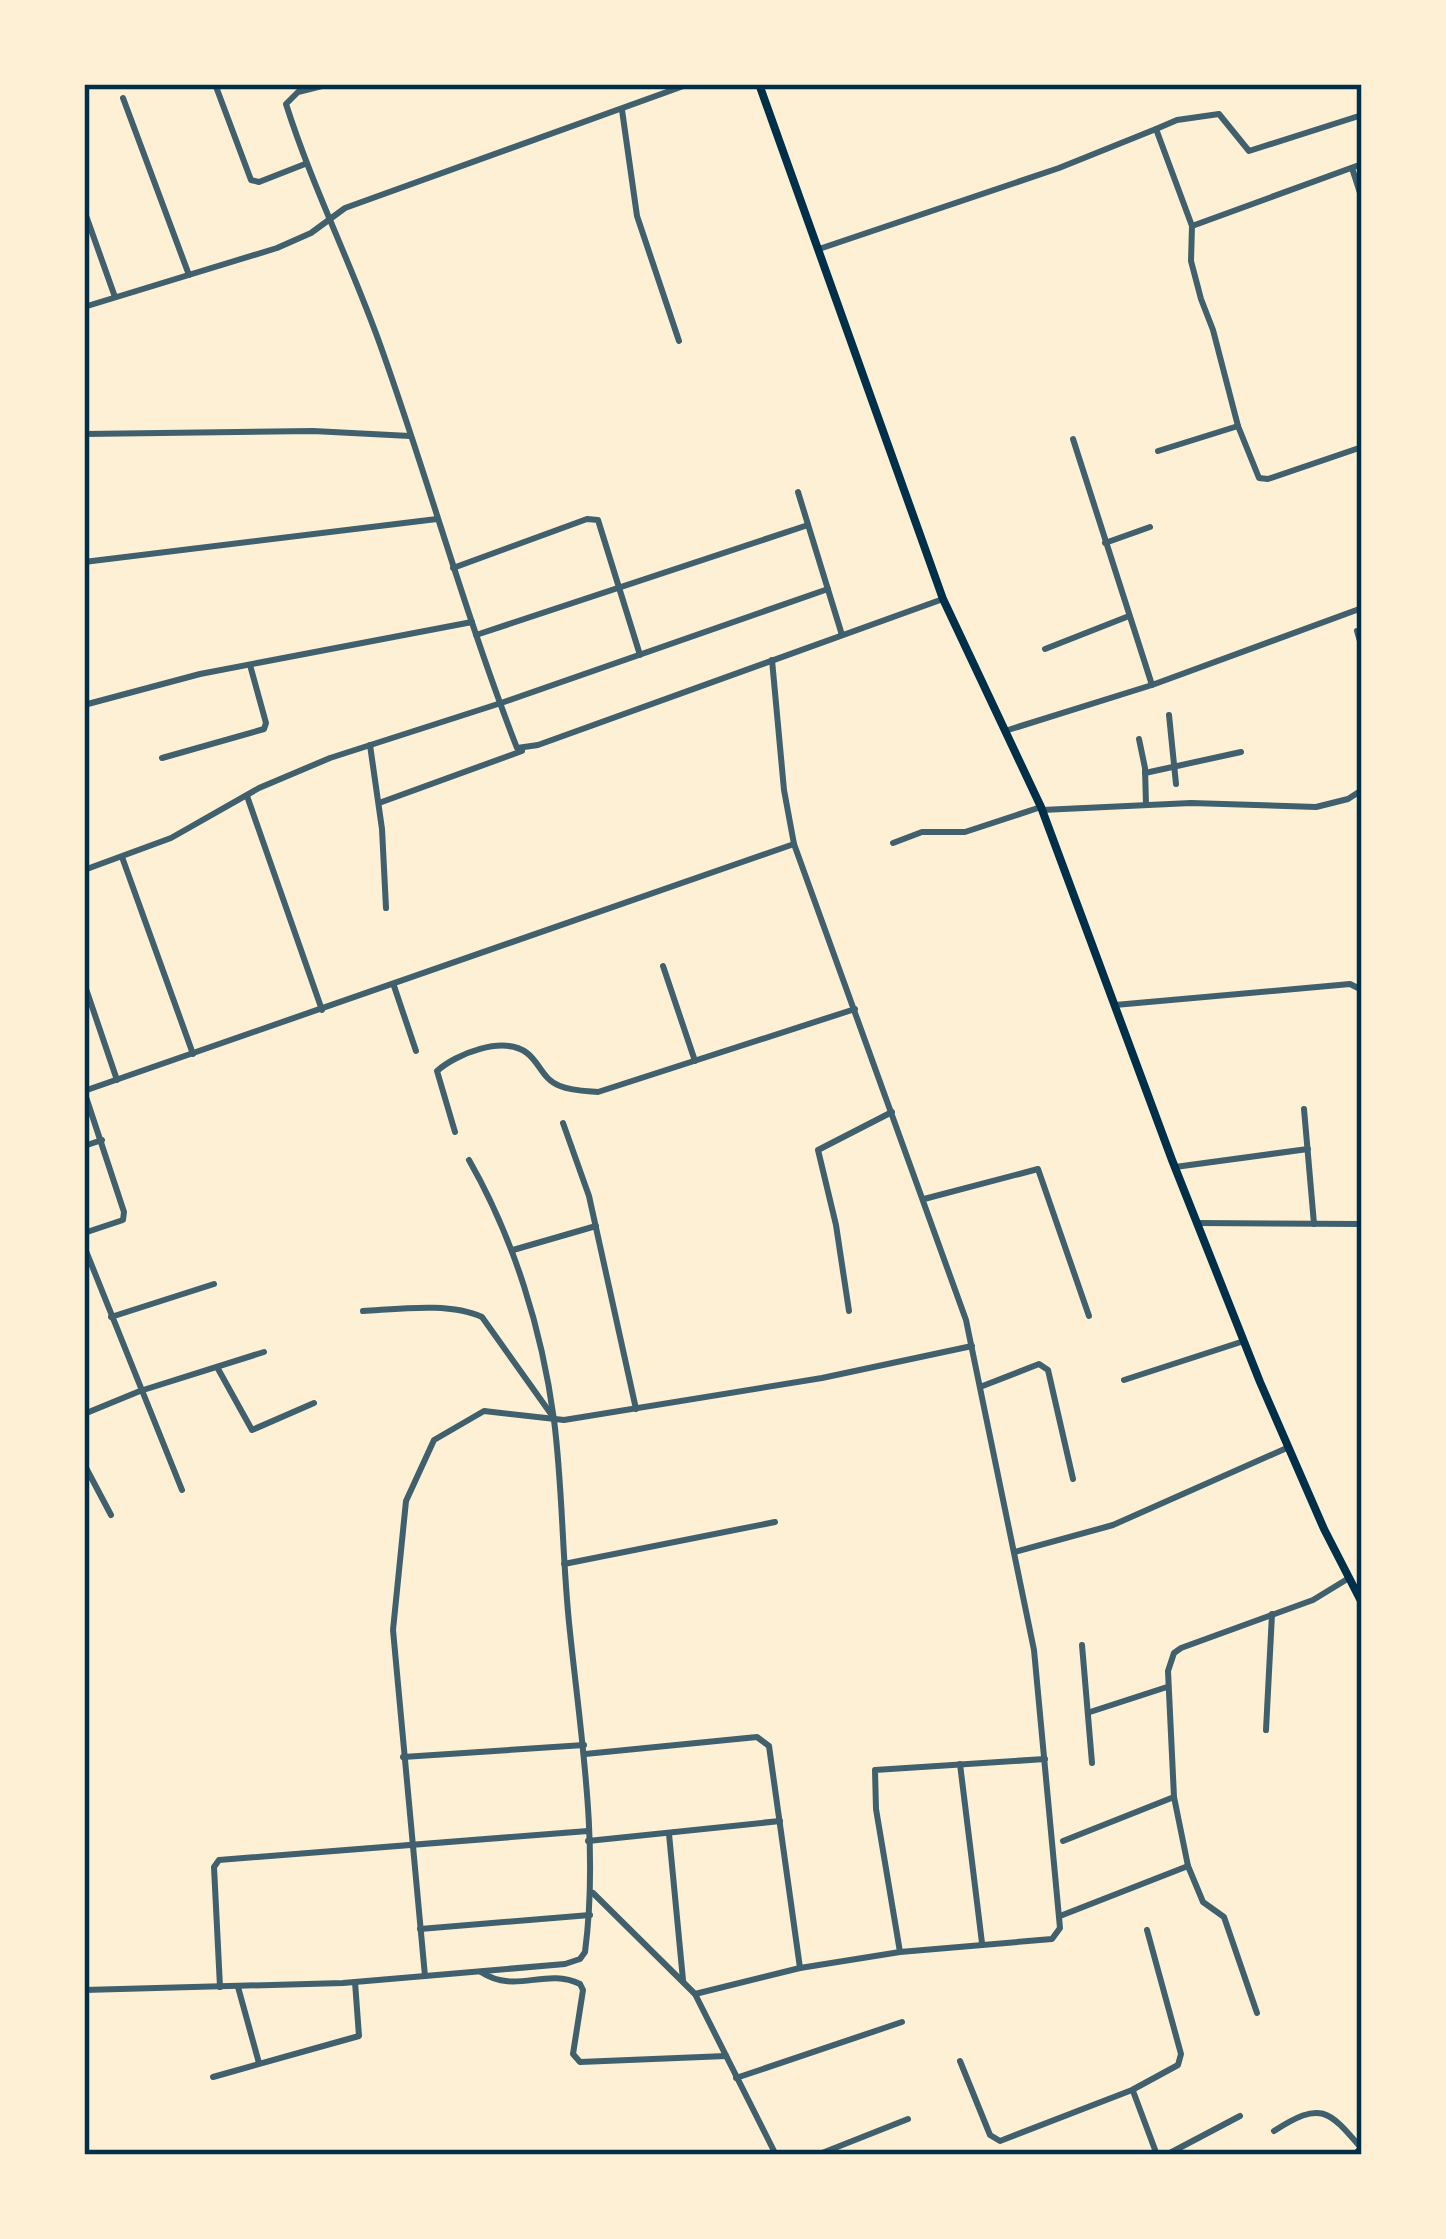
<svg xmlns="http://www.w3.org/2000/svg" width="1446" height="2239" font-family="'Open Sans',sans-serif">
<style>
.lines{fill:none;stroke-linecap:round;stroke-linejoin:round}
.minor{stroke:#3f606c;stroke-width:6}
.secondary{stroke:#003049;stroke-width:8}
.neatline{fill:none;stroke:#003049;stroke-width:4.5}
</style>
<rect width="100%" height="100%" fill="#fdf0d5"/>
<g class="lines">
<g class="minor">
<path d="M215,84l36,96 8,2 46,-18"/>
<path d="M330,84l-32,8 -12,12c27,85 67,163 96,246 47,132 84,267 135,398l21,-3 405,-146"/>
<path d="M123,98l66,177"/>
<path d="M622,110l15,106 42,125"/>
<path d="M1362,115l-113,36 -30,-37 -42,6 -21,9 36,97 -1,35 10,38 12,31 25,96 21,52 9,1 94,-32"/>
<path d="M1352,168l10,31"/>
<path d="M84,210l31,87"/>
<path d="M1192,226l170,-62"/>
<path d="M819,249l240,-81 97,-39"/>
<path d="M84,307l193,-59 34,-15 34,-25 344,-124"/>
<path d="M84,434l229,-3 97,5"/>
<path d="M1073,439l79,246"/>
<path d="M1158,451l80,-25"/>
<path d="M798,492l44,143"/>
<path d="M1105,543l45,-16"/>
<path d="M84,562l353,-43"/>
<path d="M453,568l134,-49 11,1 42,135"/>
<path d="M1357,631l5,17"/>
<path d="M476,635l332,-110"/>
<path d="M1045,649l84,-33"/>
<path d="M84,705l116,-31 272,-52"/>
<path d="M1169,715l7,69"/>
<path d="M1008,730l144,-45 210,-77"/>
<path d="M1139,739l6,29 1,37"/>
<path d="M370,745l12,84 4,79"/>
<path d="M162,758l102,-29 2,-6 -16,-58"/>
<path d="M1145,773l96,-21"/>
<path d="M247,796l75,214"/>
<path d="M379,803l143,-52"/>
<path d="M1042,810l149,-7 125,4 32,-8 14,-9"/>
<path d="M893,843l29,-11h43l76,-25"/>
<path d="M122,857l71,197"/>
<path d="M84,870l87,-32 88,-50 71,-30 171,-55 327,-114"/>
<path d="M663,966l32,95"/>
<path d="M84,983l33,97"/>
<path d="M394,986l22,65"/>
<path d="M1115,1005l235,-21 12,6"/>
<path d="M84,1091l710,-247"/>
<path d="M1304,1109l10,115"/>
<path d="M563,1123l26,73 47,213"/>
<path d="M455,1132l-18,-61c19,-17 66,-36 90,-18 13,10 16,27 33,33 12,5 26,5 38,6l257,-83"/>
<path d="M84,1146l18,-6"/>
<path d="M1175,1167l133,-18"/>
<path d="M924,1199l114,-30 51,147"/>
<path d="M1198,1223l164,1"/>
<path d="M84,1233l39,-13 1,-8 -40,-121"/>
<path d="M84,1246l98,244"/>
<path d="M513,1250l83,-24"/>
<path d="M363,1311c36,-2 87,-9 119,6l69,97"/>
<path d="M849,1311l-13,-86 -18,-75 74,-38"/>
<path d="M111,1317l103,-33"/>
<path d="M217,1367l35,63 62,-27"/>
<path d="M1124,1380l120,-39"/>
<path d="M980,1387l59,-23 9,6 25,109"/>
<path d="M84,1414l56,-23 124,-39"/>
<path d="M84,1464l27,51"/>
<path d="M1015,1552l98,-27 176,-78"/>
<path d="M564,1564l211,-42"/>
<path d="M1082,1645l10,118"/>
<path d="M1090,1712l77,-25"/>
<path d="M1266,1730l6,-116"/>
<path d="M585,1754l172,-17 12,9 31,222"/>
<path d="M403,1757l181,-12"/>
<path d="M960,1764l22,179"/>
<path d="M669,1834l14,146"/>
<path d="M588,1841l192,-20"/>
<path d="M1063,1841l111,-44"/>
<path d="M593,1893l102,101 81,161"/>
<path d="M1060,1916l128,-50"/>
<path d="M420,1929l170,-14"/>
<path d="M900,1952l-24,-143 -1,-39 170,-11"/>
<path d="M481,1972c35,23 64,-5 99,12l3,6 -10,64 7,8 146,-6"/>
<path d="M425,1976l-32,-346 13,-129 28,-61 50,-29 80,9 258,-42 150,-32"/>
<path d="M220,1987l-6,-120 5,-7 369,-29"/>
<path d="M238,1987l21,76"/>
<path d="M84,1990l259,-7 222,-19 15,-5 5,-7c14,-107 -4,-214 -15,-320 -8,-71 -7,-142 -16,-212 -12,-90 -40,-181 -85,-260"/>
<path d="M695,1994l105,-26 100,-16 152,-13 8,-11 -26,-278 -68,-330 -172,-476 -10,-54 -12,-130"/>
<path d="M1257,2013l-33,-96 -21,-15 -15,-36 -14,-69 -6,-126 6,-18 7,-5 132,-48 36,-22"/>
<path d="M960,2061l30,74 10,6 132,-51 46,-25 3,-11 -34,-124"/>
<path d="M213,2077l146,-41 -4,-54"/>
<path d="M736,2078l166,-56"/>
<path d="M1133,2091l24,64"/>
<path d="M1274,2131c47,-30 54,-22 88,18"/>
<path d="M817,2155l91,-36"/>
<path d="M1166,2155l74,-39"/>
</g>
<g class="secondary">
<path d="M759,84l184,515 98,208 131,353 88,222 64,147 38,74"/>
<path d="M1355,2155l7,-6"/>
</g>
</g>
<rect width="1446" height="2239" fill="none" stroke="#fdf0d5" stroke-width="174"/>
<rect x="87" y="87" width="1272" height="2065" class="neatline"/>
</svg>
